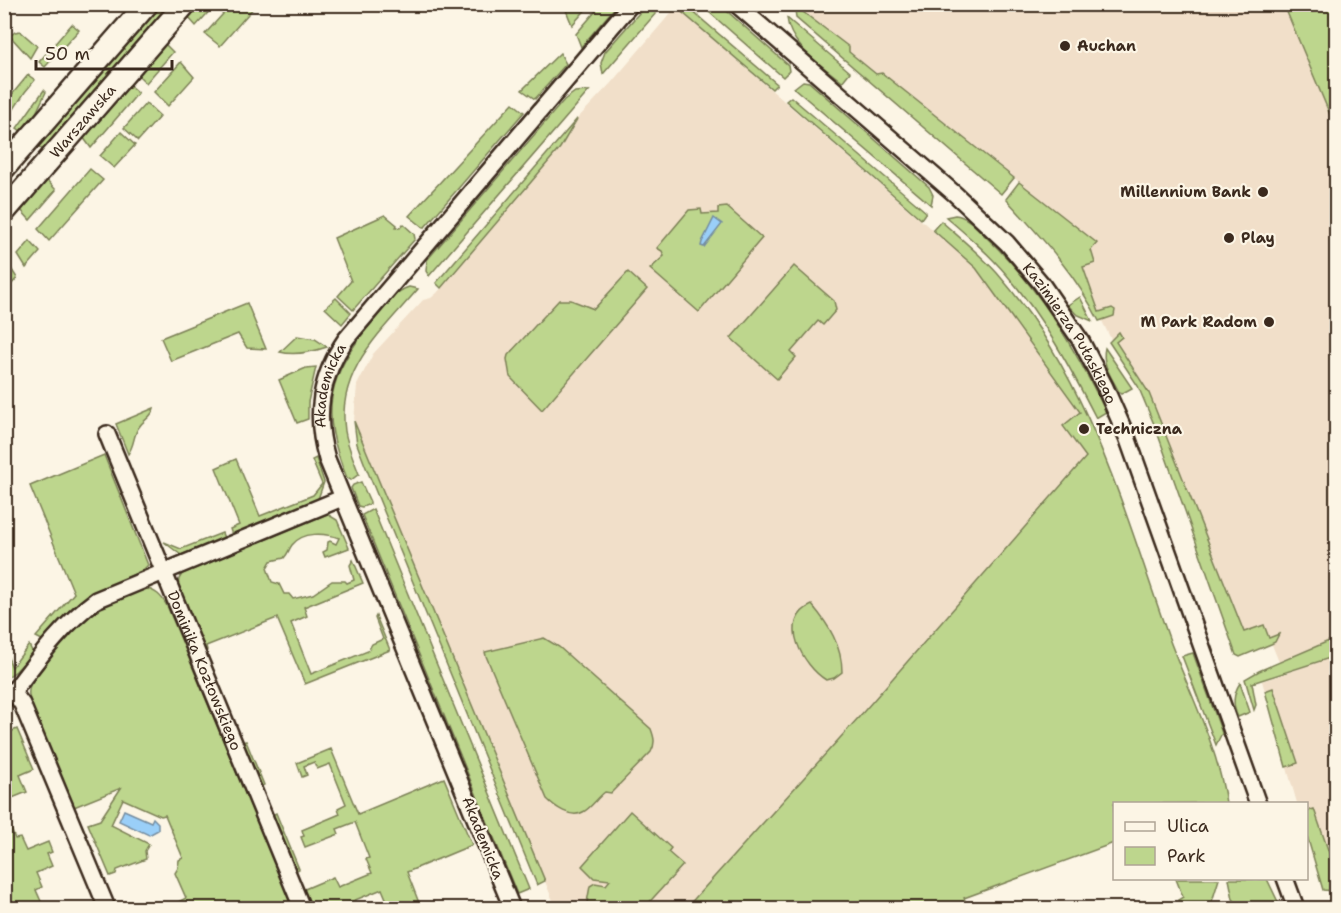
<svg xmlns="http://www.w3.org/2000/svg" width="1341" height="913" font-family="'Shantell Sans',sans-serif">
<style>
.built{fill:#f1dfc9}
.green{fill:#bdd68d;stroke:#7c8056;stroke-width:1.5}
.water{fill:#9acff8;stroke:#748da1;stroke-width:1.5}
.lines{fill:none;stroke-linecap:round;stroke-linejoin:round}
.street-casing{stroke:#3b2a1e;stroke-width:20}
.secondary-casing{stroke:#3b2a1e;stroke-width:26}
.street{stroke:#fcf5e5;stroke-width:15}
.secondary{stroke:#fcf5e5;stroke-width:21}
.poi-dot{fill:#3b2a1e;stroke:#fcf5e5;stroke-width:2}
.labels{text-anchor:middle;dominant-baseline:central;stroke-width:4.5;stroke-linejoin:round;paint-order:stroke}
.poi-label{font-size:15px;font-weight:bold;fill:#3b2a1e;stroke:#fcf5e5;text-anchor:start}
.street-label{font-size:15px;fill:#3b2a1e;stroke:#fcf5e5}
</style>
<rect width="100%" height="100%" fill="#fcf5e5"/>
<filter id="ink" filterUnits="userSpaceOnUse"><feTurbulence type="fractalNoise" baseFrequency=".0167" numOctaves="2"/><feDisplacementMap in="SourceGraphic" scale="12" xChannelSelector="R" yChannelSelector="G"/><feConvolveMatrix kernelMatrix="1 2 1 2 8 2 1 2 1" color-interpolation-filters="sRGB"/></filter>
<g filter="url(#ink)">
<g class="built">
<path d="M791,5h493l52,124v509l-57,24 -15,-37 -20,8 -95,-240 -33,-52 -5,-2 -9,-18 -19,-54 13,-24 -214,-170 -5,1 -28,-22v-5l-40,-31z"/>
<path d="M676,7l300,261 104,144 6,45 -227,260 -173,191h-130l-202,-487 3,-36 16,-31 50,-54 8,-2 6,-5 123,-145 17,-29 34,-36z"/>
<path d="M1336,656v234l-4,1 -9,-1 -16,-54 -1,-32 -9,-1 -35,-122z"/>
</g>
<g class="green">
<path d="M232,4l24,1 -36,41 -15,-12z"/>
<path d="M647,4l16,1 -60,69 -2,-11 4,-11z"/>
<path d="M678,4l7,1 92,79 -5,5 -96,-82z"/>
<path d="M161,5h11l-128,146 -6,-5z"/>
<path d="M199,5h16l-19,21 -8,-9z"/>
<path d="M564,5h26l-18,20z"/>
<path d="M601,5h16l-36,42 -5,-13z"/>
<path d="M701,5h19l68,60 1,6 -6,6z"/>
<path d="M1284,5h52v124z"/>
<path d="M795,9h4l50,38v5l27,22 6,-1 132,105 -13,16 -205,-176z"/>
<path d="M787,18l63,54 -8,10c-20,-17 -52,-35 -55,-64z"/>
<path d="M72,24l7,6 -34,37 -6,-5z"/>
<path d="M20,31l17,15 -7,12 -20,-22 5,-4z"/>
<path d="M165,44l8,8 -27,31 -8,-8z"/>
<path d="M560,53l6,11 -31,35 -13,-9z"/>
<path d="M181,62l13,15 -26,29 -14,-14z"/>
<path d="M28,75l7,5 -10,12 -20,31v-20z"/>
<path d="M803,81l6,1 120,105 4,8 -2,10 -137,-117z"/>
<path d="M129,85l9,8 -47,55 -8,-11z"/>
<path d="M44,90l2,2 -11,23 -13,17 -5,-4z"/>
<path d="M589,91l-160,185 -3,-5 1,-11 137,-160 11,-8z"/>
<path d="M791,97l135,115 -5,7 -135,-118z"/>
<path d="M146,103l14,13 -22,25 -14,-13z"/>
<path d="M513,103l11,9 -99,115h-2l-14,-11z"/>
<path d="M577,119l-17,29 -119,140 -5,-5z"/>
<path d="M121,132l14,13 -21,23 -14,-12z"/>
<path d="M90,169l13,11 -54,61 -11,-12z"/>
<path d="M46,179l10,11 -26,30 -10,-11z"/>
<path d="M1019,182l78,61 -6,7 4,13 -12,4 16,45 13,-4 3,2 -1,6 -15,5c-24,-48 -57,-83 -93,-122z"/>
<path d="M727,207l35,31 -63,74 -49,-43 14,-13 -2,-5 -5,-3 32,-38 12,-1 1,5 16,-1v-5z"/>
<path d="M385,215l12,10 -1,2 4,1 3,-4 11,10 1,5 -62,71 -15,-14 13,-15 -17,-43z"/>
<path d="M955,215c12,1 21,12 29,20 53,49 91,113 122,177l-10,6c-26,-51 -53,-101 -90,-144 -18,-21 -39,-39 -60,-57z"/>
<path d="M941,221c19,17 39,33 56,52 93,106 127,239 173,368 20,53 48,106 56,162l-112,1v39l-150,55 4,10h-282l173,-191 227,-260 -23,-31 17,-14 -104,-144 -43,-38z"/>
<path d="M30,241l10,11 -14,16 -8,-13z"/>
<path d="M794,266l40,35 2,9 -13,15 -5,-4 -27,31 5,5 -19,22 -46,-41z"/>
<path d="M10,267l7,11 -12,14v-18z"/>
<path d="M628,272l19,17 -105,121 -32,-33 -3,-18 1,-4 51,-55h12l23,9z"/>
<path d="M409,287l9,2c-36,42 -82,81 -73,142 2,14 9,29 14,43l-8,6 -4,-2c-28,-67 -20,-102 26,-157 10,-13 20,-29 36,-34z"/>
<path d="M1080,297l12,24 -16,-7 -8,-9z"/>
<path d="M336,298l15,15 -9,11 -17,-16z"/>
<path d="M247,303l19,46 -19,-1 -9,-14 -67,27 -10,-23z"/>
<path d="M1119,332l3,5 -6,5 33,51 95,239 20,-7 5,13 10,-4 -4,8 -4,2 -31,13 -4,-2 -80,-226 -18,-43 -29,-44z"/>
<path d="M297,336l18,3 12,8c-15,5 -32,9 -47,5z"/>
<path d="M1105,348l27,40 -11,6 -2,-2c-7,-14 -18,-28 -14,-44z"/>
<path d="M316,367l-8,35v17l-11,4 -18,-43 27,-12z"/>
<path d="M154,408c-2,10 -10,11 -15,19 -6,8 -4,17 -11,27l-12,-30z"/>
<path d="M354,421l191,460 -8,4 -172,-420 -8,-21z"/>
<path d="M104,455l44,110 -5,5 -57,27 -13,10 -31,33 -6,-3 38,-44 -44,-107z"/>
<path d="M316,458l8,24 -6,17 -86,36 -2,-6 9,-4 -23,-57 20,-9 24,57 53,-21 9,-11 -10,-24z"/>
<path d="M361,482l9,20v2l-8,3 -4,-1 -7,-18 2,-3z"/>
<path d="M373,509l156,380 -12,5 -155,-379z"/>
<path d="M327,514l10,6 12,28 -24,9 -2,-5 4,-2 1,-8 2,-1 6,3 3,-6c-14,-5 -36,-7 -47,7 -3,4 -4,9 -8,13l-13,3 -4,7 5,14 7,2 5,10h5l4,5 20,-5 19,-13h13l2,2 7,-3 -4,-15 3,-5 10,23 -59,24 3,9 -16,7 20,51 57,-23 4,-7 11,-5 -8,-21 1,-2 14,34 -85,34 -28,-66 -71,28 1,4 -5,2 -25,-62 2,-11 3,-5z"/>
<path d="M222,533l2,5 -43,17 -17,-13 17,7z"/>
<path d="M143,588c13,2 19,8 25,20l125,300h-100l-2,-3 -7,3h-17l19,-10 -11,-25 3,-5 1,-8 4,-2 -18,-43 -4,1 -38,-17 -12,26 38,19 -4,7 1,8 -29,11 -1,4 -6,2 -22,-52 12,-4 21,-32 -47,19 -42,-101c-3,-8 -5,-15 -1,-23 8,-20 50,-66 68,-77 14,-8 30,-12 44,-18z"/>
<path d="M812,605c17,20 30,41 30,67l-8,6 -8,2c-23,-14 -49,-60 -14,-75z"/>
<path d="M544,638l15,9 92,82c3,8 5,14 0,23l-40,41 -6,-1c-8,6 -14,16 -22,20 -12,7 -28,-5 -36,-13l-61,-143 -1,-4z"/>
<path d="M1336,638v18l-84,27 4,22 -2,5 -9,-31 14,-8z"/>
<path d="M29,645l4,8 -17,18 -11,8v-28l7,16z"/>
<path d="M1193,653l29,80 -6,12 -34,-89z"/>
<path d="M1240,683l10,29 -12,5c-6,-12 -5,-23 2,-34z"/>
<path d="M1273,688l25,75 -12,4 -21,-76z"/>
<path d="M17,729l17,40 -14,6 7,17 -22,9v-67z"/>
<path d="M246,741l18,44 -6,3 -19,-45z"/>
<path d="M331,749l27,65 86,-36 28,67 -65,27 14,36h-31l-8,-19 -46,19h-28l-8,-17 33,-14 5,10 34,-14 -6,-14 3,-1 -14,-36 -18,7 2,5 -34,13 -4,-10 3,-1 -2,-6 38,-16 -2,-6 8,-4 -16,-40 -13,5 -3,-7 -10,4 3,9 -5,2 -5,-14z"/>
<path d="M4,803l5,11 -3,2 9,23 5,-1 6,13 22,-9 4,10 -5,2 5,12 -16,7 6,14 -6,3 8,18h-39z"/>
<path d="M1314,809l22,64 -1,18 -12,-1 -16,-54v-25z"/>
<path d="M630,811l41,37 -3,4 15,13 -39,43h-58l4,-22 5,-3 11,2 4,-5 -16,-2 -12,-12z"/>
<path d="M276,813l23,56 -6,3 -23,-56z"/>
<path d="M1176,879h43l-9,29h-29l-3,-8 5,-3z"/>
<path d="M1229,879h38l14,29h-40l-8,-9z"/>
</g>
<g class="water">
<path d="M714,218l8,6 -18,23 -3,-1 1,-4z"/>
<path d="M124,810l27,12 2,-4 5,5v7l-9,5 -30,-14z"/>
</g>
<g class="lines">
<defs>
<g id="street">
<path id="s1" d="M736,4l219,190 52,49 34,40 40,58 24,46 22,50 131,367"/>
<path id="s2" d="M107,434l195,474"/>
<path d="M4,690l9,2 9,12 85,204"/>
<path d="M13,692c25,-33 49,-67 83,-92l246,-102"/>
<path d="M1285,878l11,30"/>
<path id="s3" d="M512,908l-185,-449c-13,-44 -7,-82 19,-120l285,-335"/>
</g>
<g id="secondary">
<path d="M4,168l143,-164"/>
<path id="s4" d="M4,212l181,-208"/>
</g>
</defs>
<use href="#street" class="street-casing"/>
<use href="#secondary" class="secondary-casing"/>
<use href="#street" class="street"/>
<use href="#secondary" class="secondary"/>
</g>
</g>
<g class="poi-dot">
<circle cx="1065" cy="46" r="6"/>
<circle cx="1263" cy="192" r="6"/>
<circle cx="1229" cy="238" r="6"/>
<circle cx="1269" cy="322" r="6"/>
<circle cx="1084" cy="429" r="6"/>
</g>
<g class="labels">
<g class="poi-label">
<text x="1077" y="46">Auchan</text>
<text x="1251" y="192" text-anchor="end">Millennium Bank</text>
<text x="1241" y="238">Play</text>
<text x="1257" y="322" text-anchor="end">M Park Radom</text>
<text x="1096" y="429">Techniczna</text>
</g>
<g class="street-label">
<text stroke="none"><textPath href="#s4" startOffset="120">Warszawska</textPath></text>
<text stroke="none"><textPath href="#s1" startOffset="472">Kazimierza Pułaskiego</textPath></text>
<text stroke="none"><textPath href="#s3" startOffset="561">Akademicka</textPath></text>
<text stroke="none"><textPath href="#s2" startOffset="256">Dominika Kozłowskiego</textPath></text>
<text transform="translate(483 838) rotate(68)">Akademicka</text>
</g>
</g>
<rect width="1341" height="913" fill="none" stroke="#fcf5e5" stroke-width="24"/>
<rect x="12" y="12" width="1317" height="889" fill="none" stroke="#3b2a1e" stroke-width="2" filter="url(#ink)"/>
<rect x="1113" y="802" width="195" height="78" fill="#fcf5e5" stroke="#afa495" stroke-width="1.5"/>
<rect x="1125" y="822" width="30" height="9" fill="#fcf5e5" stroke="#afa495" stroke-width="1.5"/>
<text x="1167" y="832" font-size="18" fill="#3b2a1e">Ulica</text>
<rect x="1125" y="847" width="30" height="18" fill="#bdd68d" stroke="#afa495" stroke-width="1.5"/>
<text x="1167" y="862" font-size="18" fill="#3b2a1e">Park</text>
<path d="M36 60v9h136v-9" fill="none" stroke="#3b2a1e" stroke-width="3"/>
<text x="45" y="60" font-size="18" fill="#3b2a1e" stroke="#fcf5e5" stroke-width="4.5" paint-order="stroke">50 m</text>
</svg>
